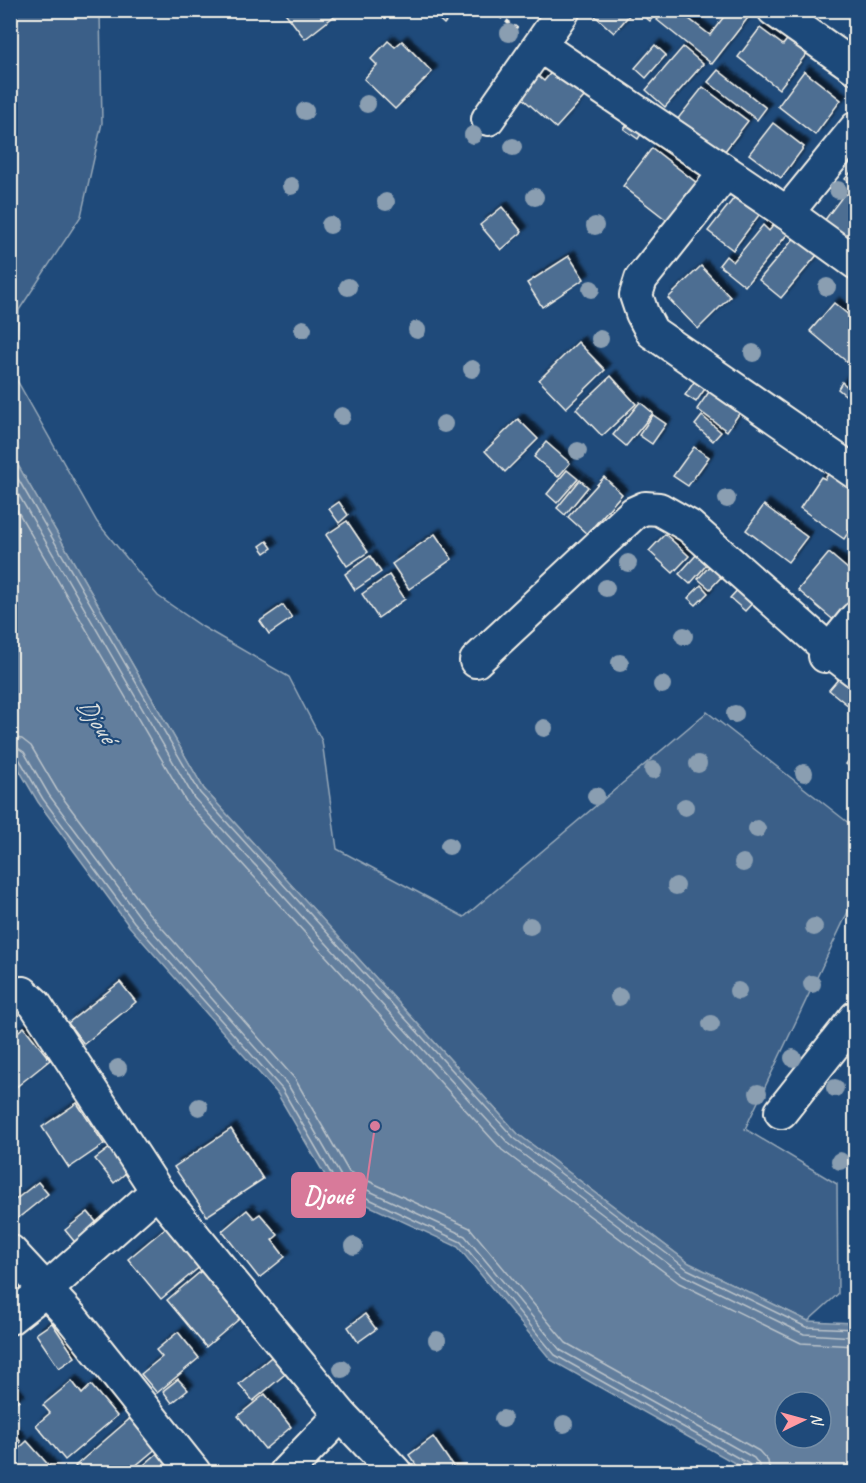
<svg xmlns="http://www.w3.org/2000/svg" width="866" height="1483" font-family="Caveat,sans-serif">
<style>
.green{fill:#3a5f88;stroke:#97a8b8;stroke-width:1.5}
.water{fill:#627e9d;stroke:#9cacbb;stroke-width:1.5;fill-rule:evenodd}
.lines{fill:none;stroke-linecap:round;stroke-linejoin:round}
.shore{stroke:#bac3ca;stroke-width:1.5}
.building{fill:#4d6e92;stroke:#f4f1e8;stroke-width:1.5;filter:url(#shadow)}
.minor-casing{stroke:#f4f1e8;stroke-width:36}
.path{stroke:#f4f1e8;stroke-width:4;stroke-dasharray:4.5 4.5;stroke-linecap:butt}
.minor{stroke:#1f4a7a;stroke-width:32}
.tree{fill:#8a9eb1}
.labels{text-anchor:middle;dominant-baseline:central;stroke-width:4.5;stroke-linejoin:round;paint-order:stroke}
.water-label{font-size:26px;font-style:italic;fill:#dee0dd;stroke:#1f4a7a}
.leader{fill:none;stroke:#d87a9a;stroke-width:2}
.callout-dot{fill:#d87a9a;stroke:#1f4a7a;stroke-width:2}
.callout{fill:#d87a9a;stroke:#d87a9a;stroke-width:2}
.callout-label{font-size:26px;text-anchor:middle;font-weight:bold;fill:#fff}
</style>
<defs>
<filter id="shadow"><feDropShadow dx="5.5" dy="-5.5" stdDeviation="1.5" flood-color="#0009"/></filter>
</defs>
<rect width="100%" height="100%" fill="#1f4a7a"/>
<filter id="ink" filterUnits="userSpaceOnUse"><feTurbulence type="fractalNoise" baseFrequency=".0167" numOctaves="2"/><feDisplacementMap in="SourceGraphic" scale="12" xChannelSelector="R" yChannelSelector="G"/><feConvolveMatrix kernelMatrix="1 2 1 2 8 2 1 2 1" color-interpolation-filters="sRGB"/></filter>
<g filter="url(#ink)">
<path class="green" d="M10,11h90l2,112 -21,93 -62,94 -5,65 83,147 61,74 45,31 86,50 33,64 15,108 127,68 243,-205 148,116v69l-110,232 92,55 1,110 -30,27 -119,-58 -171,-129 -314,-345 -193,-336z"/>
<path class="water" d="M11,453l193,336 314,345 171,129 119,58 47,2v149h-90l-18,-2 -196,-110 -93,-113 -125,-58 -56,-96 -148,-167 -91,-124 -27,-46zM785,1402h36v36h-36z"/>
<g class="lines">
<g class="shore">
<path d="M10,465l190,328 314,345 173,131 119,58 50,2"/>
<path d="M10,480l184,318 314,345 175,132 121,59 52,3"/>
<path d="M10,498l177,305 315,347 177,133 122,60 55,3"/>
<path d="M10,737l12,2 9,7 26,44 90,121 148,168 54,93 121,56 96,115 193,108 9,10 2,11"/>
<path d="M10,746l8,2 6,4 25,43 91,122 148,168 54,93 123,58 95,114 194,108 5,7 2,7"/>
<path d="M10,754l8,3 25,42 91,123 148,167 55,95 124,58 94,113 194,109 4,8"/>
</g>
</g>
<g class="building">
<path d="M283,10h59l-37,29z"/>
<path d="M440,10h16l-12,14 -9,-8z"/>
<path d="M600,10h27l4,3 -17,20 -19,-17z"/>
<path d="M636,10h23l-9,11z"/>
<path d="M665,10h22l-3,5 26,20 19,-25h25l-42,54 -55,-44z"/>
<path d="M760,28l23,17 6,-8 19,15 -29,37 -41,-32z"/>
<path d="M388,41l7,6 7,-6 30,31 -37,37 -31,-30 13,-14 -6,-6z"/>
<path d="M655,45l11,10 -20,23 -11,-10z"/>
<path d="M683,47l20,17 -38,43 -19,-17z"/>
<path d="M553,70l31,27 -28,31 -35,-31 17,-21 6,5z"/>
<path d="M718,70l48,38 -9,12 -49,-38z"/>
<path d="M804,71l37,29 -26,35 -37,-29z"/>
<path d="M703,87l45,34 -27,35 -45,-35z"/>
<path d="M632,118l13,10 -7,11 -14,-10z"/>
<path d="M773,123l31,24 -23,31 -32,-24z"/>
<path d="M652,148l50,39 -29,38 -50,-39z"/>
<path d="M856,166v22l-11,-9z"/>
<path d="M738,193l24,18 -29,39 -25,-19z"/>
<path d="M845,193l11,9v47l-35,-24z"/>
<path d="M502,207l20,25 -21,18 -21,-25z"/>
<path d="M777,221l13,10 -45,55 -26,-21 7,-9 7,6 30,-37 6,6z"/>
<path d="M796,236l21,19 -36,43 -22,-18z"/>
<path d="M569,256l15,23 -42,28 -15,-24z"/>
<path d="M701,266l29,31 -32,32 -30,-31z"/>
<path d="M834,303l22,18v42l-3,4 -43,-36z"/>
<path d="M578,342l27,28 -39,38 -27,-28z"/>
<path d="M703,369l10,8 -17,25 -11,-7z"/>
<path d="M611,376l25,28 -34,32 -26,-27z"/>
<path d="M718,379l30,22 -21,30 -30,-22z"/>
<path d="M842,382l11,10 3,-3v7l-3,-2 -4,4 -11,-9z"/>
<path d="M640,402l13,11 -27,33 -13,-11z"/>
<path d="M653,415l13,9 -14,20 -13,-9z"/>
<path d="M702,416l19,16 -8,9 -18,-16z"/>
<path d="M518,419l20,20 -33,33 -20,-21z"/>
<path d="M546,442l24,21 -12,14 -24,-20z"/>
<path d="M694,447l15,10 -21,29 -15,-10z"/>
<path d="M832,468l24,17v36l-12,18 -44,-31 21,-31 4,2z"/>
<path d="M567,470l11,9 -21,24 -10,-9z"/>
<path d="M604,477l18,17 -35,40 -19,-17z"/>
<path d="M580,480l8,7 -23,28 -8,-7z"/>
<path d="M339,502l9,13 -9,8 -10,-14z"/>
<path d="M764,505l43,32 -19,25 -42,-32z"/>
<path d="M347,521l21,31 -21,14 -21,-31z"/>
<path d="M435,534l17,25 -43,30 -17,-25z"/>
<path d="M665,534l24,22 -16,17 -24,-22z"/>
<path d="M267,541l5,7 -7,5 -5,-7z"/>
<path d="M698,553l11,9 -19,22 -11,-10z"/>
<path d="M829,553l27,23v24l-19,23 -39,-33z"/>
<path d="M370,556l11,16 -26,18 -10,-16z"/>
<path d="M713,562l12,11 -15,16 -12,-10z"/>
<path d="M389,575l16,24 -27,19 -16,-24z"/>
<path d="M701,585l7,8 -12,12 -8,-7z"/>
<path d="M741,586l15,13 -11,12 -15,-13z"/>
<path d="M283,605l9,13 -23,16 -9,-13z"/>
<path d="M840,677l16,13v11l-6,6 -21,-17z"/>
<path d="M856,750v21l-10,-7z"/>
<path d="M120,982l16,20 -52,42 -16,-21z"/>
<path d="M24,1027l26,33 -40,32v-54z"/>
<path d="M77,1103l27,41 -35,24 -27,-41z"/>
<path d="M231,1129l32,50 -56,37 -33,-49z"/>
<path d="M114,1145l18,23 -18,15 -19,-24z"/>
<path d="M38,1182l10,12 -31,25 -7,-7v-8z"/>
<path d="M247,1210l7,8 6,-4 18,21 -6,5 13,17 -26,21 -37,-47z"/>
<path d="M88,1212l13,16 -23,18 -13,-16z"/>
<path d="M169,1225l33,40 -41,34 -33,-40z"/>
<path d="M212,1262l39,47 -45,38 -39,-47z"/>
<path d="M365,1314l11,15 -18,13 -10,-15z"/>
<path d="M52,1323l23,34 -16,11 -23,-34z"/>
<path d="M178,1332l21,26 -42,35 -16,-19 21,-17 -6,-7z"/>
<path d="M282,1348l14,17 -43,36 -14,-17z"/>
<path d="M178,1379l10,11 -16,13 -9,-12z"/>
<path d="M72,1381l10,13 9,-9 26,31 -52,44 -29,-35 14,-12 -7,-8z"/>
<path d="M10,1389l9,11 -9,6z"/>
<path d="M265,1394l26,33 -26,22 -27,-33z"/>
<path d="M133,1416l25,31 -30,25h-48l-5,-6z"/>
<path d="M10,1430l11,12 -11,10z"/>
<path d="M433,1437l24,35h-36l-12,-17z"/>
<path d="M27,1441l26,29 -3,2h-40v-15z"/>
<path d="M160,1451l16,21h-40z"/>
</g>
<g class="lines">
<defs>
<g id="minor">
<path d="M774,10l82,58"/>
<path d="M540,46l247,167 69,50"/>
<path d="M488,119l76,-109"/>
<path d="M726,172l-85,107 -5,16 6,18 10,19 204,141"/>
<path d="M787,213l69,-85"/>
<path d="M825,656l31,-38"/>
<path d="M476,661l158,-148 11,-5 14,1 30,17 141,125 26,20"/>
<path d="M10,994l13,-1 12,11 122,187 184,224 54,57"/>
<path d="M781,1112l75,-95"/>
<path d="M10,1251l61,66 123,155"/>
<path d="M10,1318l37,-29 110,-98"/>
<path d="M286,1472l55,-57"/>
</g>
</defs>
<use href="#minor" class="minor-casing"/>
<path class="path" d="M492,10l25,19"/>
<use href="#minor" class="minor"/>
</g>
<g class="tree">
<circle cx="509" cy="33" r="9"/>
<circle cx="367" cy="104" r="9"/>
<circle cx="305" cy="111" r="9"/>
<circle cx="473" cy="135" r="9"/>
<circle cx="513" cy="147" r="9"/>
<circle cx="291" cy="186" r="9"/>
<circle cx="838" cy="190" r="9"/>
<circle cx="535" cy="197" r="9"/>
<circle cx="386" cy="202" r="9"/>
<circle cx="330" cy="225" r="9"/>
<circle cx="595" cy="226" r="9"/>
<circle cx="348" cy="287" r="9"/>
<circle cx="827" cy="287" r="9"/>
<circle cx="591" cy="289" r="9"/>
<circle cx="303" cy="329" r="9"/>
<circle cx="417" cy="330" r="9"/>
<circle cx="600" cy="339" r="9"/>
<circle cx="753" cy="353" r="9"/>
<circle cx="472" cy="369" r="9"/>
<circle cx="342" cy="416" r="9"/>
<circle cx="444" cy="424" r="9"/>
<circle cx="578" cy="451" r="9"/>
<circle cx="727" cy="499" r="9"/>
<circle cx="628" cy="563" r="9"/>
<circle cx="606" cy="588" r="9"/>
<circle cx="684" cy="636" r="9"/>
<circle cx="620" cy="663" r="9"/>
<circle cx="662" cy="685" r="9"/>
<circle cx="735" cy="714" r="9"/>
<circle cx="544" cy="728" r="9"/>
<circle cx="698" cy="764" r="9"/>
<circle cx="653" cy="770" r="9"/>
<circle cx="804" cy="773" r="9"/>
<circle cx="596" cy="796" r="9"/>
<circle cx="685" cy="807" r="9"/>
<circle cx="757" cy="829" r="9"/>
<circle cx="449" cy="846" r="9"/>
<circle cx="743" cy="863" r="9"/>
<circle cx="676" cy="886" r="9"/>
<circle cx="530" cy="926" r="9"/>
<circle cx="814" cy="927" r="9"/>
<circle cx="812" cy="984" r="9"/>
<circle cx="738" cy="991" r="9"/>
<circle cx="619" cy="997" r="9"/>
<circle cx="711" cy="1024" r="9"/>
<circle cx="793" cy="1058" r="9"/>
<circle cx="118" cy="1068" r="9"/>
<circle cx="835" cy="1088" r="9"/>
<circle cx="758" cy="1093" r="9"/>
<circle cx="199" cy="1107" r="9"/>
<circle cx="840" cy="1161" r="9"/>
<circle cx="354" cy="1246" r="9"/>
<circle cx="437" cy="1340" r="9"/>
<circle cx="342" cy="1369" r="9"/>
<circle cx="503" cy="1419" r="9"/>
<circle cx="564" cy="1424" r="9"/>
</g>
</g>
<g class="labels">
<g class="water-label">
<text transform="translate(97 720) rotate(56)">Djoué</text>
</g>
</g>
<path class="leader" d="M375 1126L365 1195"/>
<circle class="callout-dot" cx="375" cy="1126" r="6"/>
<rect class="callout" x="292" y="1173" width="73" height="44" rx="6"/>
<g class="callout-label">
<text x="328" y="1204">Djoué</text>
</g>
<rect width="866" height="1483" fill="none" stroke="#1f4a7a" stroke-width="36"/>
<rect x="18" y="18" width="830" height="1447" fill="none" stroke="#f4f1e8" stroke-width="2" filter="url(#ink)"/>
<g transform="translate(803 1420) rotate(85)"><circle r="28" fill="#1f4a7a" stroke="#748da6" stroke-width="1.5"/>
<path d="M0-4.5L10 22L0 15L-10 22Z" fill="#ff9aa2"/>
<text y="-9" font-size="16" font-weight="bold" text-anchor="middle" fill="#f4f1e8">N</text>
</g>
</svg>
